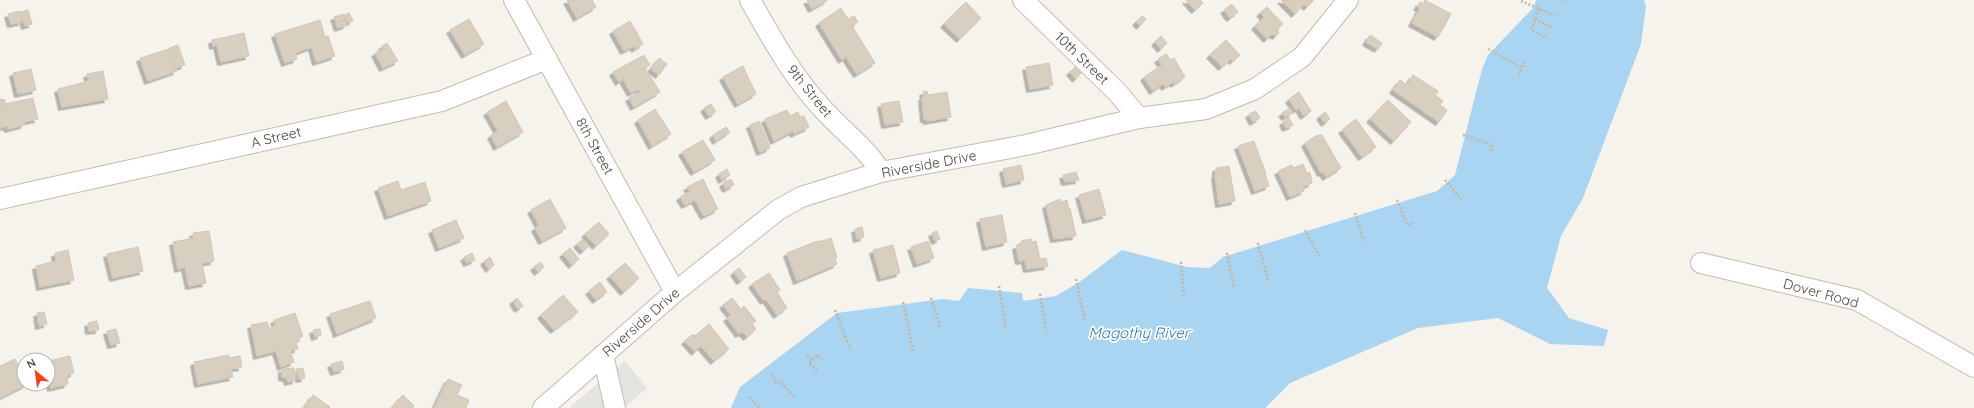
<svg xmlns="http://www.w3.org/2000/svg" width="1974" height="408" font-family="Quicksand,sans-serif">
<style>
.parking{fill:#e5e3e0}
.water{fill:#a9d4f2}
.building{fill:#d8cfc1;stroke:#d3c7b4;filter:url(#shadow)}
.lines{fill:none;stroke-linecap:round;stroke-linejoin:round}
.minor-casing{stroke:#c2bbae;stroke-width:22}
.path{stroke:#c4b79f;stroke-width:2.5;stroke-dasharray:2 2;stroke-linecap:butt}
.minor{stroke:#fff;stroke-width:20}
.labels{text-anchor:middle;dominant-baseline:central;stroke-width:3.5;stroke-linejoin:round;paint-order:stroke}
.street-label{font-size:14px;fill:#4b4439;stroke:#fff}
.water-label{font-size:15px;font-style:italic;fill:#2e7ab2;stroke:#fff}
</style>
<defs>
<filter id="shadow"><feDropShadow dx="-3.5" dy="3.5" stdDeviation="0" flood-color="#0004"/></filter>
</defs>
<rect width="100%" height="100%" fill="#f6f3ec"/>
<path class="parking" d="M625,361l22,27 -24,20h-54z"/>
<path class="water" d="M1536,0h108l2,6 -5,38 -58,154 -22,38 -14,52 22,30 39,12 -4,16 -54,-2 -52,-26 -80,10 -128,55 -25,25h-534l9,-21 97,-74 106,-14 16,2 9,-13 54,5 1,8 33,-5 25,-15 41,-31 65,17 23,1 13,-11 214,-66 18,-16 27,-106 6,-14 46,-48z"/>
<g class="building">
<path d="M567,0h25l4,7 -19,11z"/>
<path d="M807,0h21l-16,9z"/>
<path d="M1186,0h14l3,3 -8,7z"/>
<path d="M1281,0h32v1l-6,6 -3,-3 -9,10z"/>
<path d="M1425,0l26,14 -13,23 -26,-14 8,-15 -3,-1 3,-5 3,2z"/>
<path d="M966,2l15,16 -21,21 -16,-15z"/>
<path d="M1232,4l6,8 -8,6 -6,-8z"/>
<path d="M1267,7l16,17 -6,5 2,4 -3,3 -4,-2 -5,5 -12,-13 9,-9 -4,-4z"/>
<path d="M841,8l7,11 6,-3 4,6 -6,4 23,37 -18,11 -11,-17 -4,3 -23,-37z"/>
<path d="M28,10l4,14 -7,2 -4,-14z"/>
<path d="M20,11l2,11 -11,2 -3,-10z"/>
<path d="M349,13l4,8 -5,2 -4,-8z"/>
<path d="M343,14l2,5 -9,3 -2,-5z"/>
<path d="M1142,16l4,3 -6,7 -4,-4z"/>
<path d="M469,19l15,25 -19,11 -15,-25z"/>
<path d="M320,20l5,17 3,-1 7,20 -19,6 -4,-15 -17,6 2,6 -12,4 -10,-29z"/>
<path d="M345,20l2,5 -9,3 -2,-5z"/>
<path d="M630,21l13,23 -8,5 -1,-3 -10,5 -11,-20z"/>
<path d="M244,33l5,23 -28,6 -4,-17 -4,1 -1,-6z"/>
<path d="M1370,35l12,8 -4,6 -12,-7z"/>
<path d="M1161,36l6,7 -6,6 -6,-7z"/>
<path d="M1226,40l14,15 -7,6 -2,-2 -9,8 -12,-12z"/>
<path d="M387,43l11,18 -15,7 -8,-15 8,-4 -1,-3z"/>
<path d="M178,45l7,20 -9,3 -7,-20z"/>
<path d="M169,49l8,22 -29,10 -8,-23z"/>
<path d="M1166,54l5,6 3,-2 11,19 -11,7 -1,-2 -8,5 -2,-3 -10,7 -9,-14 18,-12 -4,-6z"/>
<path d="M644,55l6,10 -5,3 15,24 -26,15 -5,-9 11,-6 -1,-3 -8,4 -8,-14 -4,3 -6,-10z"/>
<path d="M659,58l8,6 -8,11 -8,-6z"/>
<path d="M1049,63l4,22 -23,4 -4,-22z"/>
<path d="M743,66l13,28 -18,10 -15,-27z"/>
<path d="M1075,67l6,6 -5,6 -6,-7z"/>
<path d="M31,69l5,21 -18,4 -5,-21z"/>
<path d="M103,71l5,28 -46,8 -4,-18 31,-8 -2,-7z"/>
<path d="M1413,75l25,16 -3,4 8,6 -3,4 7,5 -8,12 -46,-32 7,-10 7,5z"/>
<path d="M927,91l1,4 19,-3 4,25 -24,4 -1,-2h-2l-2,-22h2l-1,-5z"/>
<path d="M1299,92l12,19 -7,5 -5,-8 -3,2 -7,-11z"/>
<path d="M33,98l5,21 -14,3v3l-16,4 -1,-3 -7,2v-29l5,1v4z"/>
<path d="M1388,100l23,22 -17,19 -24,-22z"/>
<path d="M506,101l17,31 -26,15 -6,-12 7,-4 -11,-19z"/>
<path d="M899,101l4,21 -18,3 -4,-21z"/>
<path d="M711,104l5,8 -7,4 -5,-8z"/>
<path d="M1290,108l3,5 -8,4 -3,-4z"/>
<path d="M655,109l16,25 -19,12 -14,-26z"/>
<path d="M787,110l3,6 8,-4 2,5 4,-1 5,11 -15,7 -1,-3 -19,10 -9,-22z"/>
<path d="M1256,111l4,7 -7,4 -4,-8z"/>
<path d="M1325,112l5,7 -5,4 -5,-7z"/>
<path d="M1289,118l4,7 -7,3 -3,-6z"/>
<path d="M1356,119l20,28 -14,10 -20,-27z"/>
<path d="M759,121l11,27 -10,4 -10,-27z"/>
<path d="M726,127l4,5 -14,9 -3,-6z"/>
<path d="M1322,135l19,33 -15,9 -3,-5 -2,1 -16,-30 11,-7z"/>
<path d="M703,140l12,20 -21,12 -12,-20z"/>
<path d="M1254,141l12,33h-1l4,12 -14,5 -17,-45z"/>
<path d="M1303,164l4,9 3,-1 2,11 -9,4 1,4 -14,6 -12,-26 14,-6 1,3z"/>
<path d="M1021,165l3,15 -18,4 -3,-15z"/>
<path d="M1229,166l6,35 -16,3 -4,-29h1v-7z"/>
<path d="M727,169l3,6 -8,5 -3,-6z"/>
<path d="M1076,172l3,8 -14,2 -2,-7z"/>
<path d="M703,179l15,30 -14,7 -9,-16 -10,5 -5,-8 10,-6 -3,-4z"/>
<path d="M731,179l3,6 -8,4 -3,-6z"/>
<path d="M398,181l3,9 24,-8 6,19 -43,15 -10,-28z"/>
<path d="M1099,189l7,26 -20,5 -7,-25z"/>
<path d="M550,199l16,29 -24,13 -7,-13 4,-3 -8,-15z"/>
<path d="M1060,199l1,3 6,-2 2,9 1,-1 6,28 -22,3 -8,-34z"/>
<path d="M1002,215l5,27 -21,5 -6,-28z"/>
<path d="M456,220l8,18 -25,10 -7,-18z"/>
<path d="M599,222l10,12 -13,12 -11,-12z"/>
<path d="M862,227l2,10 -7,2 -2,-10z"/>
<path d="M209,231l5,30 -12,2 4,20 -17,3 -4,-19 -7,2 -5,-27 21,-4 -1,-5z"/>
<path d="M937,231l3,8 -5,2 -3,-8z"/>
<path d="M831,238l6,19 -2,1 2,6 -40,17 -10,-28 30,-12 1,1z"/>
<path d="M583,239l6,7 -6,5 -6,-7z"/>
<path d="M1031,239l1,3 4,-1 4,18 6,-1 2,8 -21,3 -2,-9 -6,1 -3,-15 6,-2 -1,-3z"/>
<path d="M928,241l6,17 -17,6 -6,-17z"/>
<path d="M893,245l7,28 -19,5 -8,-28z"/>
<path d="M138,247l5,24 -30,7 -6,-24z"/>
<path d="M570,248l9,11 -7,6 -9,-11z"/>
<path d="M68,250l6,30 -34,7 -4,-21 20,-5 -1,-8z"/>
<path d="M472,253l3,7 -8,3 -3,-6z"/>
<path d="M490,257l4,8 -5,4 -5,-8z"/>
<path d="M540,262l4,5 -6,5 -4,-5z"/>
<path d="M625,263l14,15 -15,14 -14,-16z"/>
<path d="M739,268l7,9 -6,4 -6,-9z"/>
<path d="M769,273l11,17 -3,2 10,16 -10,7 -11,-16 -2,2 -12,-17z"/>
<path d="M600,282l7,10 -11,8 -7,-9z"/>
<path d="M563,295l15,17 -24,18 -13,-15z"/>
<path d="M517,298l6,8 -5,3 -5,-8z"/>
<path d="M732,298l9,11 3,-3 12,15 -4,3 4,5 -9,8 -5,-5 -3,2 -12,-16 4,-3 -8,-10z"/>
<path d="M370,301l6,17 -39,16 -7,-20z"/>
<path d="M44,312l3,12 -8,2 -2,-13z"/>
<path d="M295,313l8,23 -4,2 1,3 -4,1 2,7 -8,2 4,11 -13,5 -5,-16 -19,5 -6,-31 16,-3 2,6 7,-3 -2,-5z"/>
<path d="M97,321l2,9 -10,1 -1,-8z"/>
<path d="M709,324l20,25 -15,12 -13,-15 -6,6 -10,-11 8,-7 2,2z"/>
<path d="M116,329l4,14 -9,2 -4,-14z"/>
<path d="M320,329l1,6 -6,2 -2,-7z"/>
<path d="M229,355v3l11,-2 2,11 -11,2 2,8 -35,7 -4,-22z"/>
<path d="M70,356l4,17 -7,2 1,9 -17,4 -3,-12v-15z"/>
<path d="M15,359l9,19v6h3l-27,14v-32z"/>
<path d="M342,361l2,8 -10,3 -3,-8z"/>
<path d="M294,368l2,12 -8,2 -1,-4 -5,-1v-8z"/>
<path d="M303,368l2,10 -6,1 -3,-10z"/>
<path d="M448,379l14,6 -5,10 12,5 -3,8h-32z"/>
<path d="M313,395l17,12 -1,1h-25z"/>
<path d="M403,395l11,11 -2,2h-21z"/>
</g>
<g class="lines">
<defs>
<g id="minor">
<path d="M514,0l161,292"/>
<path d="M750,0c21,37 42,76 71,107 20,23 44,39 60,65"/>
<path d="M1023,0l94,92 22,26"/>
<path d="M0,199l442,-98 105,-42"/>
<path d="M1701,263l156,37 117,67"/>
<path d="M603,355l12,53"/>
<path d="M543,408l132,-116 103,-82 23,-13 80,-25 145,-27 113,-27 67,-9 49,-20 47,-32 46,-57"/>
</g>
</defs>
<use href="#minor" class="minor-casing"/>
<g class="path">
<path d="M1562,0l1,1"/>
<path d="M1521,1l35,15"/>
<path d="M1539,9l-8,21 14,7"/>
<path d="M1535,19l16,8"/>
<path d="M1488,49l34,19 3,-6"/>
<path d="M1519,75l3,-7"/>
<path d="M1463,135l30,10 -3,8"/>
<path d="M1445,180l16,19"/>
<path d="M1397,200l10,25 6,-2"/>
<path d="M1355,213l9,28"/>
<path d="M1305,230l14,26"/>
<path d="M1258,243l10,37"/>
<path d="M1227,253l7,35"/>
<path d="M1181,262l3,36"/>
<path d="M1076,279l9,42"/>
<path d="M999,286l7,44"/>
<path d="M1040,294l6,37"/>
<path d="M931,298l9,29"/>
<path d="M903,302l10,49"/>
<path d="M835,310l16,41"/>
<path d="M807,356l6,3"/>
<path d="M817,371l-8,-8 8,-8 5,5"/>
<path d="M772,374l4,9 4,-1 15,15"/>
<path d="M749,397l10,11"/>
</g>
<use href="#minor" class="minor"/>
</g>
<g class="labels">
<g class="street-label">
<text transform="translate(1082 58) rotate(44)">10th Street</text>
<text transform="translate(810 91) rotate(51)">9th Street</text>
<text transform="translate(276 137) rotate(-13)">A Street</text>
<text transform="translate(595 146) rotate(61)">8th Street</text>
<text transform="translate(929 164) rotate(-11)">Riverside Drive</text>
<text transform="translate(1821 293) rotate(15)">Dover Road</text>
<text transform="translate(641 322) rotate(-41)">Riverside Drive</text>
</g>
<g class="water-label">
<text x="1139" y="332">Magothy River</text>
</g>
</g>
<g transform="translate(36 372) rotate(331)"><circle r="19" fill="#ffffff" stroke="#b7b4b0"/>
<path d="M0-3L7 15L0 10L-7 15Z" fill="#fc3f1d"/>
<text y="-6" font-size="11" font-weight="bold" text-anchor="middle" fill="#4b4439">N</text>
</g>
</svg>
